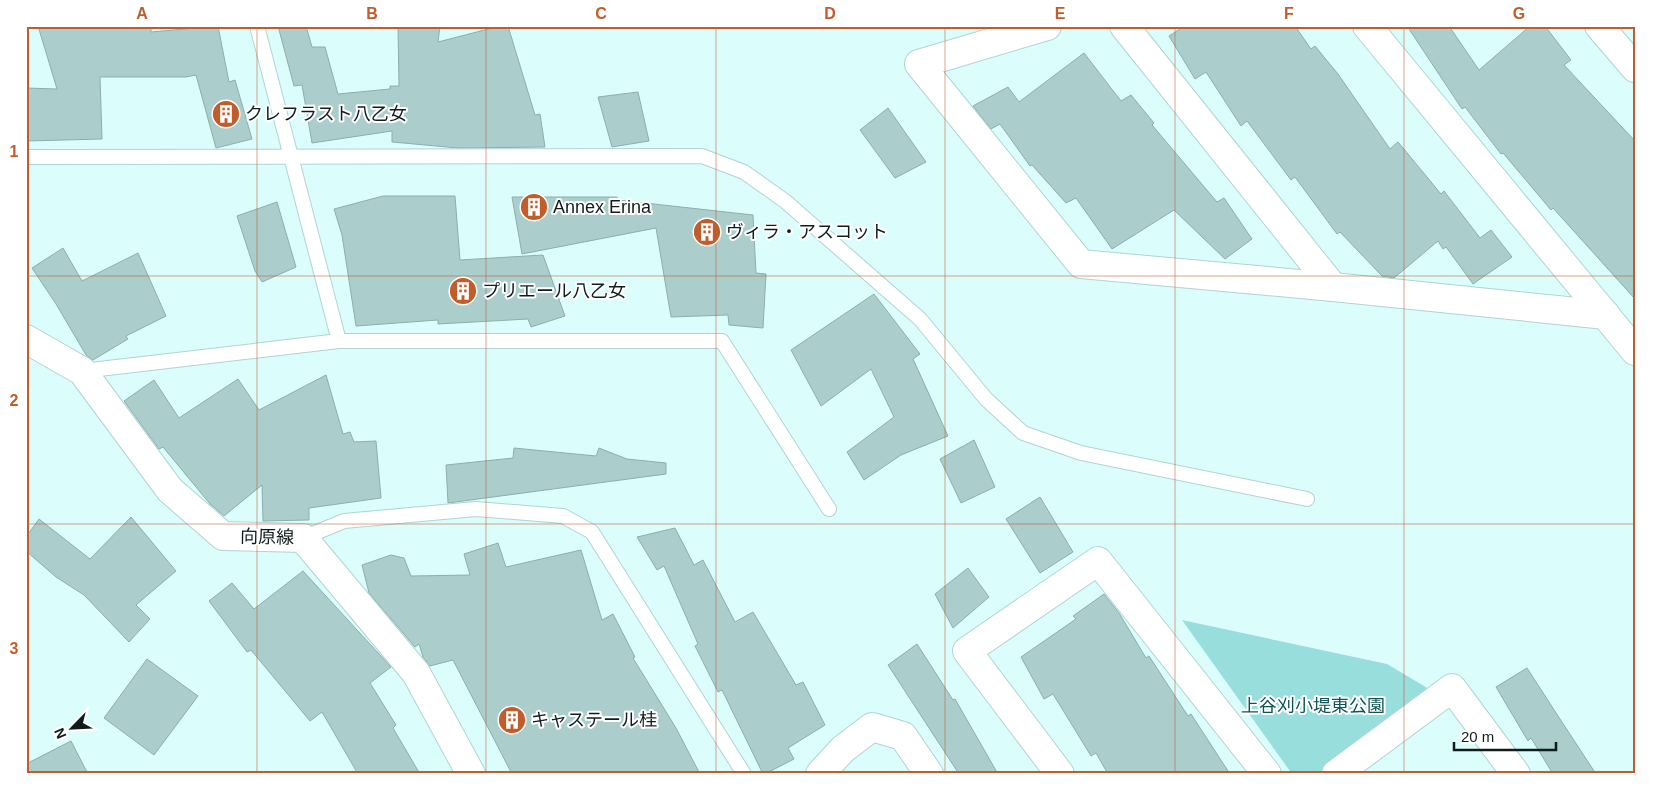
<svg xmlns="http://www.w3.org/2000/svg" width="1661" height="800" font-family="Arial,'Noto Sans JP',sans-serif">
<style>
.green{fill:#98dedc}
.building{fill:#abcdcc;stroke:#8daead}
.lines{fill:none;stroke-linecap:round;stroke-linejoin:round}
.service-casing{stroke:#b1d3d2;stroke-width:16}
.minor-casing{stroke:#b1d3d2;stroke-width:30}
.tertiary-casing{stroke:#b1d3d2;stroke-width:30}
.service{stroke:#fff;stroke-width:14}
.minor{stroke:#fff;stroke-width:28}
.tertiary{stroke:#fff;stroke-width:28}
.grid{fill:none;stroke:#c15c2b;stroke-width:1;stroke-opacity:0.55}
.labels{text-anchor:middle;dominant-baseline:central;stroke-width:4;stroke-linejoin:round;paint-order:stroke}
.poi-label{font-size:18px;fill:#0f1c1b;stroke:#fff;text-anchor:start}
.street-label{font-size:18px;fill:#0f1c1b;stroke:#fff}
.park-label{font-size:18px;fill:#0f5453;stroke:#fff}
.neatline{fill:none;stroke:#c15c2b;stroke-width:2}
.grid-label{font-size:16px;text-anchor:middle;font-weight:bold;fill:#c15c2b}
</style>
<rect width="100%" height="100%" fill="#dbfefd"/>
<path class="green" d="M1182,620l205,44 42,25 -110,85h-27z"/>
<g class="building">
<path d="M38,26h113v6l67,-6 11,56 6,-2 17,59 -36,9 -20,-73 -10,2h-86l2,62 -76,2v-53l31,1z"/>
<path d="M278,26h28l6,21h13l13,47 52,-5v-3h9l-1,-60h42l-2,16 62,-16h8l27,89 5,-1 5,33 -87,1 -66,-6v-11l-80,12 -10,-58 -8,1z"/>
<path d="M1185,26h110l16,23 4,-3 23,28 52,75 8,-7 43,52 3,-3 36,47 11,-8 21,27 -39,27 -27,-37 -3,2 -5,-8 -44,37 -12,-2 -42,-44 -3,2 -42,-57 -4,3 -44,-59 -6,5 -35,-54 -11,7 -26,-43z"/>
<path d="M1407,26h42l30,44 51,-44h15l26,34 -7,5 71,76v158l-82,-91 -2,2 -48,-57 -2,1 -36,-47 -3,2z"/>
<path d="M1084,53l37,48 10,-6 23,28 -2,2 65,77 7,-4 28,41 -27,20 -51,-49 -62,39 -36,-51 -10,5 -34,-38 -2,1 -30,-42 -9,5 -18,-23 35,-19 11,15z"/>
<path d="M638,92l11,49 -37,6 -14,-50z"/>
<path d="M888,108l38,54 -31,16 -35,-48z"/>
<path d="M383,196h72l5,64 83,-5 22,61 -34,11 -3,-8 -90,5v-4l-82,6 -14,-91 -8,-26z"/>
<path d="M512,197h105l1,3 135,15 3,58 10,1 -3,54 -34,-3 -1,-10 -57,2 -15,-89 -134,26z"/>
<path d="M277,202l19,65 -34,15 -7,-11 -18,-55z"/>
<path d="M63,248l19,33 56,-28 28,63 -40,20 2,3 -35,21 -7,-5 -30,-51 -24,-36z"/>
<path d="M874,294l46,60 -7,5 35,77 -47,19 -37,25 -17,-28 47,-35 -23,-48 -50,37 -30,-56z"/>
<path d="M326,375l17,59 7,-2 4,10 22,-1 5,57 -72,10v12l-46,1 -1,-36 -38,31 -14,-12 -47,-57 -4,2 -35,-48 30,-21 25,38 59,-39 21,31z"/>
<path d="M974,440l21,47 -34,16 -21,-44z"/>
<path d="M514,448l82,8 3,-8 28,11 39,4v11l-218,29 -2,-38 67,-7z"/>
<path d="M1040,497l33,55 -33,21 -34,-54z"/>
<path d="M131,517l45,54 -40,34 14,14 -21,23 -45,-47 -28,-18 -30,-26v-14l13,-18 51,40z"/>
<path d="M675,528l19,37 9,-5 32,62 18,-10 43,73 7,-3 22,43 -37,23 6,11 -29,15h-2l-41,-84 -4,2 -23,-46 3,-2 -34,-78 -7,4 -20,-33z"/>
<path d="M498,543l8,24 75,-17 21,70 11,-6 22,43 -2,1 43,70 24,46h-188l-59,-114 -23,6 -7,-9 -4,-13 -4,3 -46,-54 -7,-28 29,-10 13,3 7,18 59,-1 -6,-21z"/>
<path d="M968,568l21,29 -36,31 -18,-34z"/>
<path d="M303,571l88,96 -21,16 26,42 -3,3 27,46h-62l-36,-62 -12,9 -59,-71 -4,2 -38,-51 23,-18 22,26z"/>
<path d="M1104,594l15,19 27,45 3,-2 39,60 3,-2 39,60h-122l-12,-21 -5,3 -38,-62 -9,5 -23,-42 55,-38 -3,-3z"/>
<path d="M917,644l36,56 2,-1 43,75h-39l-71,-109z"/>
<path d="M147,659l51,37 -44,59 -50,-37z"/>
<path d="M1527,668l33,51 36,55h-43l-22,-36 -3,3 -32,-54z"/>
<path d="M71,741l17,33h-62v-10z"/>
</g>
<g class="lines">
<defs>
<g id="service">
<path d="M257,26l82,315"/>
<path d="M26,157l676,-1 42,16 41,29 135,118 66,80 37,34 58,20 226,46"/>
<path d="M82,371l257,-30h383l107,168"/>
<path d="M303,538l41,-17 132,-12 87,7 29,16 152,242"/>
</g>
<g id="minor">
<path d="M1047,26l-128,38 162,200 252,23 273,28"/>
<path d="M1124,26l209,261"/>
<path d="M1367,26l268,325"/>
<path d="M1599,26l36,42"/>
<path d="M26,339l56,32 88,119 53,46 80,2 113,135 55,101"/>
<path d="M1060,774l-93,-123 131,-90 169,213"/>
<path d="M1336,774l116,-86 64,86"/>
</g>
<path id="tertiary" d="M820,774l23,-25 29,-22 31,9 26,38"/>
</defs>
<use href="#service" class="service-casing"/>
<use href="#minor" class="minor-casing"/>
<use href="#tertiary" class="tertiary-casing"/>
<use href="#service" class="service"/>
<use href="#minor" class="minor"/>
<use href="#tertiary" class="tertiary"/>
</g>
<path class="grid" d="M257,26v748M486,26v748M716,26v748M945,26v748M1175,26v748M1404,26v748M26,276h1609M26,524h1609"/>
<defs>
<symbol id="building-disc" viewBox="-11 -11 22 22"><circle r="9.5" fill="#c15c2b" stroke="#fff"/><path d="M-4-6H4V6H1V3H-1V6H-4ZM-2.5-4.3h1.7v1.8h-1.7ZM.8-4.3h1.7v1.8H.8ZM-2.5-1h1.7V.8h-1.7ZM.8-1h1.7V.8H.8Z" fill="#fff"/></symbol>
</defs>
<g fill-rule="evenodd">
<use href="#building-disc" x="210" y="98" width="32" height="32"/>
<use href="#building-disc" x="518" y="191" width="32" height="32"/>
<use href="#building-disc" x="691" y="216" width="32" height="32"/>
<use href="#building-disc" x="447" y="275" width="32" height="32"/>
<use href="#building-disc" x="496" y="704" width="32" height="32"/>
</g>
<g class="labels">
<g class="poi-label">
<text x="245" y="114">クレフラスト八乙女</text>
<text x="553" y="207">Annex Erina</text>
<text x="726" y="232">ヴィラ・アスコット</text>
<text x="482" y="291">プリエール八乙女</text>
<text x="531" y="720">キャステール桂</text>
</g>
<g class="street-label">
<text transform="translate(267 537) rotate(1)">向原線</text>
</g>
<g class="park-label">
<text x="1313" y="706">上谷刈小堤東公園</text>
</g>
</g>
<rect width="1661" height="800" fill="none" stroke="#ffffff" stroke-width="55"/>
<g transform="translate(72 728) rotate(246)" stroke="#ffffff" stroke-width="4" paint-order="stroke">
<path d="M0-4L9 19L0 12L-9 19Z" fill="#0f1c1b"/>
<text y="-8" font-size="14" font-weight="bold" text-anchor="middle" fill="#0f1c1b">N</text>
</g>
<path d="M1454 742v8h102v-8" fill="none" stroke="#0f1c1b" stroke-width="2.5"/>
<text x="1461" y="742" font-size="15" fill="#0f1c1b" stroke="#ffffff" stroke-width="4" paint-order="stroke">20 m</text>
<rect x="28" y="28" width="1606" height="744" class="neatline"/>
<g class="grid-label">
<text x="142" y="19">A</text>
<text x="372" y="19">B</text>
<text x="601" y="19">C</text>
<text x="830" y="19">D</text>
<text x="1060" y="19">E</text>
<text x="1289" y="19">F</text>
<text x="1519" y="19">G</text>
<text x="14" y="157">1</text>
<text x="14" y="406">2</text>
<text x="14" y="654">3</text>
</g>
</svg>
